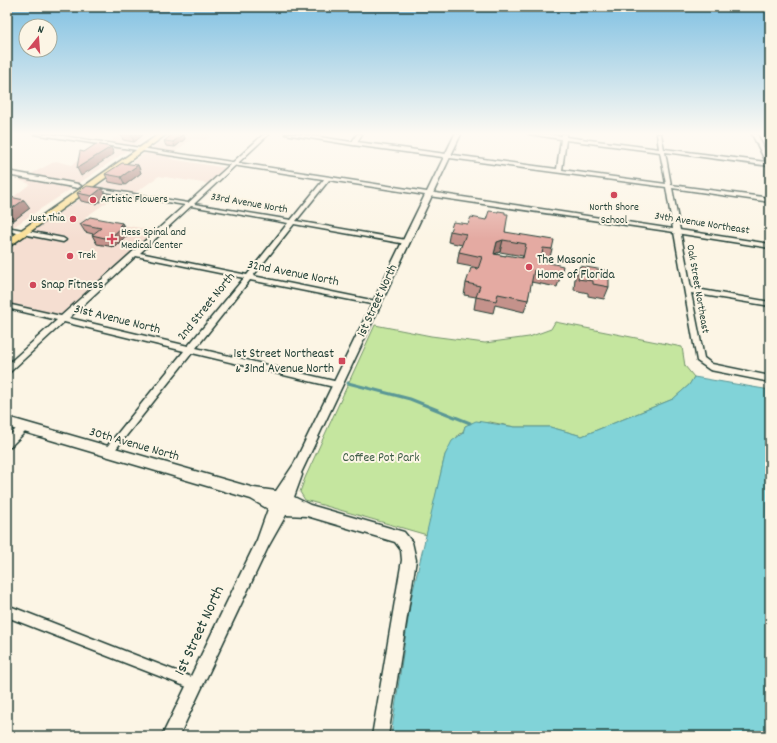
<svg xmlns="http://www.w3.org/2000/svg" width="777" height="743" font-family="Dekko,sans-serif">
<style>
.built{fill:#f5ded1}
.green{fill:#c5e69f;stroke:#72926a}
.water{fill:#81d3d8;stroke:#5a9796}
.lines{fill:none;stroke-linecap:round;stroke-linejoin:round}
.stream{stroke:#5a9796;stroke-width:3}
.minor-casing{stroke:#1f3d34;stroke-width:3}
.tertiary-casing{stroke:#1f3d34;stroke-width:3}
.primary-casing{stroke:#1f3d34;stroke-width:3}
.minor{fill:#fcf5e5;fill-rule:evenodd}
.tertiary{fill:#fcf5e5;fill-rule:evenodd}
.primary{fill:#fbdf96;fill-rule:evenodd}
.wall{fill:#c4928b;stroke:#1f3d34;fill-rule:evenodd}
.shaded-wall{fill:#a07771;stroke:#1f3d34}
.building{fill:#e4aaa2;stroke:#1f3d34;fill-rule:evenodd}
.poi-dot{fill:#d1495b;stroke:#fcf5e5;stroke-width:1.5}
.labels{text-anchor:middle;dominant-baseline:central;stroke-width:4;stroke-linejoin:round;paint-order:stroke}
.far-poi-label{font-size:11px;fill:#1f3d34;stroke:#fcf5e5;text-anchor:start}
.far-street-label{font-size:11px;fill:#1f3d34;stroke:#fcf5e5}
.poi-label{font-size:13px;fill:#1f3d34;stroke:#fcf5e5;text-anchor:start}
.street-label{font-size:13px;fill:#1f3d34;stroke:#fcf5e5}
.park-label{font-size:13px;fill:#405f49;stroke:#fcf5e5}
.near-street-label{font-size:16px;fill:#1f3d34;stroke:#fcf5e5}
</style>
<rect width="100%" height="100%" fill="#fcf5e5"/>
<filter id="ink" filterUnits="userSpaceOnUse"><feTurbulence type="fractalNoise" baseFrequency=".025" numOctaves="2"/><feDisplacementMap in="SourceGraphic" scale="8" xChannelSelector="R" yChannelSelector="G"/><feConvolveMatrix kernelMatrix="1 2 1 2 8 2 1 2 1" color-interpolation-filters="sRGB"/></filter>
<g filter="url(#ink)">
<g class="built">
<path d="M120,134h31l-19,13 -26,-3z"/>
<path d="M171,134h41l-6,6 -14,-1 -20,15 -23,-4z"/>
<path d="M102,146l26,4 -50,34 -49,-9 27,-14 15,4z"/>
<path d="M145,153l27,4 -2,2 57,9 -18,16 -50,-8 -24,17 -38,-6z"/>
<path d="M24,178l50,9 -61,40 -6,-1v-24l23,-18 -11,-4z"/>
<path d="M93,190l26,4 -35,24 73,13 -94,85 -56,-13v-53l21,-15 35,7 5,-4 -35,-7z"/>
</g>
<path class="green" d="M555,322l127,25 3,19 9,11 -5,8 -16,14 -91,37 -32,-9h-35l-25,-5 -25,4 -2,7 -4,1 -14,21 -18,80 -122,-35 -5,-8 5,-14 70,-153 56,11 54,7 44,-6 22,-8z"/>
<path class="water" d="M694,377l76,13v346h-379l20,-137 34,-144 7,-14 11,-8 2,-7 11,-5 39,6h35l32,9 91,-37 16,-14z"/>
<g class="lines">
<path class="stream" d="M348,383l62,16 60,24"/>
<defs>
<g id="minor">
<path d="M7,134h5l-5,3z"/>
<path d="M264,134h5l-75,70 97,16 34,-42h4v2l-33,41 110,19 3,2 -3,2 -112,-20 -41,52 123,25 3,2 -1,2h-2l-126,-25 -54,68 142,34 3,1 1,2 -1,2 -3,1 -146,-35 -81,102 -3,1 -3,-1 -2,-3 2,-3 79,-98 -120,-29 -54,50 -3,1v-8l50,-45 -50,-12v-4l54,12 124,-111 -92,-15 -3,-2 1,-1 97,16zM191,206l97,17 -41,52 -107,-22zM136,256l108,22 -56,68 -119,-28z"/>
<path d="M285,134h15l52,8 5,-8h5l-5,8 200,27 4,-30 -32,-5h17l16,2v-2h4v3l93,12 -2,-15h4l3,15 102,13 -14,-28h5l13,26v6l-105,-14 6,33 99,13v4l-98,-14 19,100 79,14v4l-79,-13 13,65 8,6 58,12v6l-60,-12 -13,-9 -23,-129 -245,-36 -3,-2 3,-2 244,37 -7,-42 -313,-42zM566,140l94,12 6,32 -104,-14z"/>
<path d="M7,171l71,13 3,2 -3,2 -71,-13z"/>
<path d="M7,227l56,11 3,2 -3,2 -56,-11z"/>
<path d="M24,423l3,1 1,3 -1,3 -17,17 -3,1v-10l14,-14z"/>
<path d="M7,605l192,75 2,4 -2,4 -4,2 -188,-73z"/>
</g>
<g id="tertiary">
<path d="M34,134h16l377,58 28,-58h6l-160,339 1,2 -8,22 16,8 94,27 8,10 4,18 -28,176h-16l30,-176 -1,-10 -6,-8 -88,-26 -21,-1 -18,32 -89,189h-17l95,-196 11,-31 -17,-10 -244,-72v-10l247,71 22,3 18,-27 131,-269z"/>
<path d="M673,229l97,15v4l-94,-15h-3z"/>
</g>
<path id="primary" d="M159,134h8l-157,112 -3,1v-7z"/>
</defs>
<use href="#minor" class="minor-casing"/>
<use href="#tertiary" class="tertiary-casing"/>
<use href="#primary" class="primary-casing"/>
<use href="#minor" class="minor"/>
<use href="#tertiary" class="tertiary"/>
<use href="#primary" class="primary"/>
</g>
<g class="wall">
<path d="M121,134h22v1l-9,7 -11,-2z"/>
<path d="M184,134l1,5 -10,8 -9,-1 -2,-5z"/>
<path d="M138,165l3,8 -16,12 -16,-3 -4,-8z"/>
<path d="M102,188l5,9 -11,7 -15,-3 -4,-8z"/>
<path d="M7,199l23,9 -16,12 -7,-1z"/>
<path d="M505,214v18l47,17 -3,12 -8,-2v2l20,14 -4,12 -26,-5 -3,18 -4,12 -29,-7 -2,8 -19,-4 2,-12 -12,-2 2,-12 12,-14v-1l-21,-4 2,-12 3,-7 -14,-3 2,-11 18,-7 18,-4zM500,252l23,4 -1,2 -16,-2 -12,-2z"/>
<path d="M122,223l6,12 -14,12 -17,-3 -5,-9 1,-1 -8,-2 -5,-8z"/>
<path d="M580,266l29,21 -5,12 -16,-3v-3l-14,-3 1,-13z"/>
</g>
<g class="shaded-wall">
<path d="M131,134h12v1l-9,7z"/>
<path d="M184,134l1,5 -10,8 -2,-5z"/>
<path d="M111,147l3,7 -33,22 -4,-8z"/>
<path d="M138,165l3,8 -16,12 -4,-8z"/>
<path d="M102,188l5,9 -11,7 -4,-8z"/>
<path d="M24,200l6,8 -16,12 -6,-9z"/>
<path d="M122,223l6,12 -14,12 -5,-8 10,-13z"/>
<path d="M503,240l-3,12 -6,2 -3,11 6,-23z"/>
</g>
<g class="building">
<path d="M173,134h10l-10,8 -9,-1z"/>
<path d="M96,144l15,3 -34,21 3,-17 4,1z"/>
<path d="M122,163l16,2 -17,12 -16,-3z"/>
<path d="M87,186l15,2 -10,8 -15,-3z"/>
<path d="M10,197l14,3 -16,11h-1v-12z"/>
<path d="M489,211l9,1v-1l7,1v2h3l-3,18 49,8 -2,9 -9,-1 -2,13 22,5 -2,9 -27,-5 -6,30 -30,-6 -2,7 -20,-4 4,-11 -14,-3 5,-15 7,1 4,-12 -23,-5 7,-18 -16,-3 3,-9 15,2 3,-7 15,3zM503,240l23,4 -3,14 -17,-3v1l-12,-2 3,-12z"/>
<path d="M90,217l32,6 -3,3h4l-14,13 -17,-4 9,-7 -21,-4z"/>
<path d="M580,266l29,5v16l-16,-3v-3l-15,-2z"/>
</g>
</g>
<linearGradient id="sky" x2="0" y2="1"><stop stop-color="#7fc0e2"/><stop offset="0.56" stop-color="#fefaf3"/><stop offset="1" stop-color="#fefaf3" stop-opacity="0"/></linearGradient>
<rect width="777" height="239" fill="url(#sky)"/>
<g class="poi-dot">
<circle cx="614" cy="195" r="4"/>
<circle cx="93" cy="200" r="4"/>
<circle cx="73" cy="219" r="4"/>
<path d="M110 233h4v4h4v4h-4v4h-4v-4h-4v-4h4z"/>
<circle cx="70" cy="256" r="4"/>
<circle cx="529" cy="267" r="4"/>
<circle cx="33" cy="285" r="4"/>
<rect x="338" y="357" width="8" height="8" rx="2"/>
</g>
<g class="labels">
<g class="far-poi-label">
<text x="101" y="200">Artistic Flowers</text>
<text x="614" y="208" text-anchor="middle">North Shore<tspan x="614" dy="13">School</tspan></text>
<text x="65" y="219" text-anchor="end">Just Thia</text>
<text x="121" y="233">Hess Spinal and<tspan x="121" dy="13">Medical Center</tspan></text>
<text x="78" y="256">Trek</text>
</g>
<g class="far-street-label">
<text transform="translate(249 204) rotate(10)">33rd Avenue North</text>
<text transform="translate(702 224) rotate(9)">34th Avenue Northeast</text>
<text transform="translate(697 289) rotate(80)">Oak Street Northeast</text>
</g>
<g class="poi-label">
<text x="537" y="260">The Masonic<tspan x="537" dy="15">Home of Florida</tspan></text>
<text x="41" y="285">Snap Fitness</text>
<text x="334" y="354" text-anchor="end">1st Street Northeast<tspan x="334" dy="15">&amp; 31nd Avenue North</tspan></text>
</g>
<g class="street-label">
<text transform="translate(293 274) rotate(11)">32nd Avenue North</text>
<text transform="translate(378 301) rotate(-65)">1st Street North</text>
<text transform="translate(207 307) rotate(-51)">2nd Street North</text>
<text transform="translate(117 320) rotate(14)">31st Avenue North</text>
<text transform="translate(134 445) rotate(16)">30th Avenue North</text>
</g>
<g class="park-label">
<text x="381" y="458">Coffee Pot Park</text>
</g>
<g class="near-street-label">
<text transform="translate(200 631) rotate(-65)">1st Street North</text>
</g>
</g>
<rect width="777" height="743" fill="none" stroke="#fcf5e5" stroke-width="24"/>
<rect x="12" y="12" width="753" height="719" fill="none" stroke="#1f3d34" stroke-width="1.5" filter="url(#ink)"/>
<g transform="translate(38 38) rotate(17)"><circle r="19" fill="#fcf5e5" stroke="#a4ab9e"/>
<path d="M0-3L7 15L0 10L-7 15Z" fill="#d1495b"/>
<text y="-6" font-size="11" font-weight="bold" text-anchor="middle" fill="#1f3d34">N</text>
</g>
</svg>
